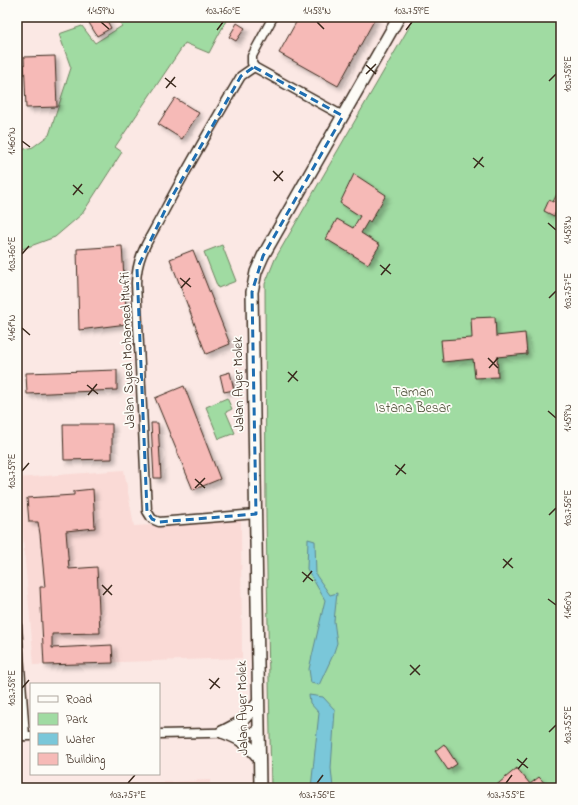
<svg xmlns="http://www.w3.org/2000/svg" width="578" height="805" font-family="'Indie Flower',sans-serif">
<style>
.built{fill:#fadad6}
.green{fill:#a0dba2;stroke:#6e8260}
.water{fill:#7ac7d9;stroke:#61888e}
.building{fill:#f6bab7;stroke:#3b2a1e;filter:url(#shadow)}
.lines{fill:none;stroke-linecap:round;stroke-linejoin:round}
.street-casing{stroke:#3b2a1e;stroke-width:11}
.secondary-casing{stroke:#3b2a1e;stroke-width:14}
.street{stroke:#fdfcf7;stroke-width:8}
.secondary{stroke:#fdfcf7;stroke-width:11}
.marked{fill:none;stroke:#1f6fb2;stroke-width:3;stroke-dasharray:8 5;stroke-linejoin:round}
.ticks{fill:none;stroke:#3b2a1e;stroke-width:1.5}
.labels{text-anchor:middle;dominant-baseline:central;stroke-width:3.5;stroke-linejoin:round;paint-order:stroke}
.street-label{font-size:14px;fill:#3b2a1e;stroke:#fdfcf7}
.park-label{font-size:14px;fill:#54563f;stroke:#fdfcf7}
.neatline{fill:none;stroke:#3b2a1e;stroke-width:1.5}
.ticks-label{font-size:10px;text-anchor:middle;fill:#3b2a1e}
</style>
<defs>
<filter id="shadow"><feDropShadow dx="3.5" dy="3.5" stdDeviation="2" flood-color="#0004"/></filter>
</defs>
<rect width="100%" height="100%" fill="#fbe8e4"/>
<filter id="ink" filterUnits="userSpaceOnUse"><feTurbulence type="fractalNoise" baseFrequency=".025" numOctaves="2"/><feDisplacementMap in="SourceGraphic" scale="8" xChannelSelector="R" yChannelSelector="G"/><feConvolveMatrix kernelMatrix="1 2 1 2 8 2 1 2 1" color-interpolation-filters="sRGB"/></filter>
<g filter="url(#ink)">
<g class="built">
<path d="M124,470l10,56 107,-6 1,138 -208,7 -16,-187z"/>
<path d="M210,780v8h-182z"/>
</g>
<g class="green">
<path d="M117,17h111l-19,36 -24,-10 -70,104 7,5 -40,62 -27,23 -38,14v-100l16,-4 16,-12 22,-67 -12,-34 23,-8 13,17 27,-17z"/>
<path d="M415,17h146v771h-290l-5,-271 -1,-233 10,-25z"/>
<path d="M222,245l14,36 -18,7 -14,-36z"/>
<path d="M227,398l5,11 -6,3 9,21 -16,6 -13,-32z"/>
</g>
<g class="water">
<path d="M308,539l7,2 1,34 14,20 7,-2 -3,28 3,22 -4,12 -14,30 -8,-2 -2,-14 16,-69 -18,-31z"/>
<path d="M309,695l14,2 12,13 -4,58 2,20h-22l8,-75 -9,-10z"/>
</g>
<g class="building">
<path d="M95,17h10l6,11 -14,8 -9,-15z"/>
<path d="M299,17h77l-38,69 -59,-33z"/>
<path d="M237,23l8,5 -9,13 -7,-4z"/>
<path d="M55,56l2,51 -31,1 -2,-51z"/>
<path d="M175,98l24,15 -17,26 -24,-15z"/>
<path d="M354,174l32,21 -16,27 -2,-1 -7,12 19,12 -12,19 -42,-25 11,-20 16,9 7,-12 -20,-13z"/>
<path d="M561,186v14l-7,16 -10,-5 5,-11 4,2z"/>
<path d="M122,246l5,78 -48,6 -2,-81z"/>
<path d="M193,250l37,94 -24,10 -36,-95z"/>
<path d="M495,317l1,19 29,-3 2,21 -30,3 1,20 -23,1 -2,-19 -30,3 -2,-22 31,-2 -1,-20z"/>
<path d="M117,370v20l-90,4 -1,-21z"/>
<path d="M230,372l4,18 -10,2 -4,-17z"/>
<path d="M184,386l36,93 -27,11 -38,-92z"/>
<path d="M151,423h7l3,55h-7z"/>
<path d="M63,424h49v35l-48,1z"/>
<path d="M93,489l2,39 -29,3 3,38 28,-2 3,66 -48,1v14l60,-3 1,18 -69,2 -4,-78h5l-5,-53 -2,-12h-9l-2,-24 47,-3v-4z"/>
<path d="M444,744l13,20 -9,6 -13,-19z"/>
<path d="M517,768l13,16 9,-7 10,11h-56z"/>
</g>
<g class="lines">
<defs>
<g id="street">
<path d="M254,67l-13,9c-27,46 -54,92 -79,139 -13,25 -25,39 -26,68l11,228 5,8 7,3 97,-8"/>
<path d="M254,67l89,49"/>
<path d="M254,67l-2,-4v-7l21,-39"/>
<path d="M17,626l8,110"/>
<path d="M159,734l99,-2"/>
<path d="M17,736h14"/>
</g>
<g id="secondary">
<path d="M222,732l19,-10 17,-19"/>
<path d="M222,732c19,7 24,10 37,26"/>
<path d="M260,788l-8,-496 4,-20 7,-16 136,-239"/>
</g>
</defs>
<use href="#street" class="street-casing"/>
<use href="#secondary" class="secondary-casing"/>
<use href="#street" class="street"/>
<use href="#secondary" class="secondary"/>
</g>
</g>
<path class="marked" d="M254,67l89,49 -80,140 -11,36 4,222 -97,8 -7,-3 -5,-8 -10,-242 32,-67 72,-126z"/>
<path class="ticks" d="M101,22l8,7M317,22l7,7M217,30l6,-8M406,30l6,-8M366,65l10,9M366,74l10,-10M165,78l11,9M549,81l7,-7M166,88l9,-11M22,141l8,6M473,158l11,9M474,168l9,-11M273,171l10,10M274,181l9,-10M73,185l10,9M73,195l9,-11M548,223l8,7M22,254l7,-8M380,265l11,9M381,275l9,-11M180,278l11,9M181,288l9,-10M549,298l7,-7M22,328l8,7M488,358l10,10M489,368l9,-10M288,372l10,9M288,382l9,-11M87,385l11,9M88,395l9,-11M548,411l8,7M395,465l11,9M22,471l7,-8M396,475l9,-11M195,479l10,9M195,488l10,-10M549,515l7,-7M503,559l10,9M503,568l9,-10M302,572l11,9M303,582l9,-11M102,585l10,10M103,595l9,-10M548,599l8,6M410,665l10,10M410,675l10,-10M209,679l11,9M22,688l7,-8M210,689l9,-11M549,732l7,-7M517,759l11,9M518,769l9,-11M128,783l7,-8M317,783l6,-8M506,783l6,-8"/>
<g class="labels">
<g class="street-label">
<text transform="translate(128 350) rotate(-92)">Jalan Syed Mohamed Mufti</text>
<text transform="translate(239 384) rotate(-91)">Jalan Ayer Molek</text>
<text transform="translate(243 708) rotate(-91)">Jalan Ayer Molek</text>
</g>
<g class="park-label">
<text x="413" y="392">Taman<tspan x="413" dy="16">Istana Besar</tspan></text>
</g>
</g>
<rect width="578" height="805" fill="none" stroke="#fdfcf7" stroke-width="44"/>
<rect x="30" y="683" width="130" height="92" fill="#fdfcf7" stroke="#afa8a0"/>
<rect x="38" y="696" width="20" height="6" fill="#fdfcf7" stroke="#afa8a0"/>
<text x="66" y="703" font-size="12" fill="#3b2a1e">Road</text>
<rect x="38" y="713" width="20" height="12" fill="#a0dba2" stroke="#afa8a0"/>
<text x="66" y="723" font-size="12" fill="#3b2a1e">Park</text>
<rect x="38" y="733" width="20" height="12" fill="#7ac7d9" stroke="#afa8a0"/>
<text x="66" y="743" font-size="12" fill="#3b2a1e">Water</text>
<rect x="38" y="753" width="20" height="12" fill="#f6bab7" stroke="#afa8a0"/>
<text x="66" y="763" font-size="12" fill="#3b2a1e">Building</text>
<rect x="22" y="22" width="534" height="761" class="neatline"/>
<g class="ticks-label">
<text x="101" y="14">1.459°N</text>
<text x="223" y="14">103.760°E</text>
<text x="317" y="14">1.458°N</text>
<text x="412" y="14">103.759°E</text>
<text transform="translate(567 74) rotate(-90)" y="4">103.758°E</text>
<text transform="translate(11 141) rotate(-90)" y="4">1.460°N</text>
<text transform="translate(567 230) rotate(-90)" y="4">1.458°N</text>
<text transform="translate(11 254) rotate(-90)" y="4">103.760°E</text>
<text transform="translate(567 291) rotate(-90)" y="4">103.757°E</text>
<text transform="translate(11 328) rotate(-90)" y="4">1.461°N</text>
<text transform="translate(567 418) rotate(-90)" y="4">1.459°N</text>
<text transform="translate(11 471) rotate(-90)" y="4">103.759°E</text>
<text transform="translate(567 508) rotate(-90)" y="4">103.756°E</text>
<text transform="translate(567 605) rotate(-90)" y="4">1.460°N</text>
<text transform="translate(11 688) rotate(-90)" y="4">103.758°E</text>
<text transform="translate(567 725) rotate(-90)" y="4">103.755°E</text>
<text x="128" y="798">103.757°E</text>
<text x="317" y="798">103.756°E</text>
<text x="506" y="798">103.755°E</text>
</g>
</svg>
